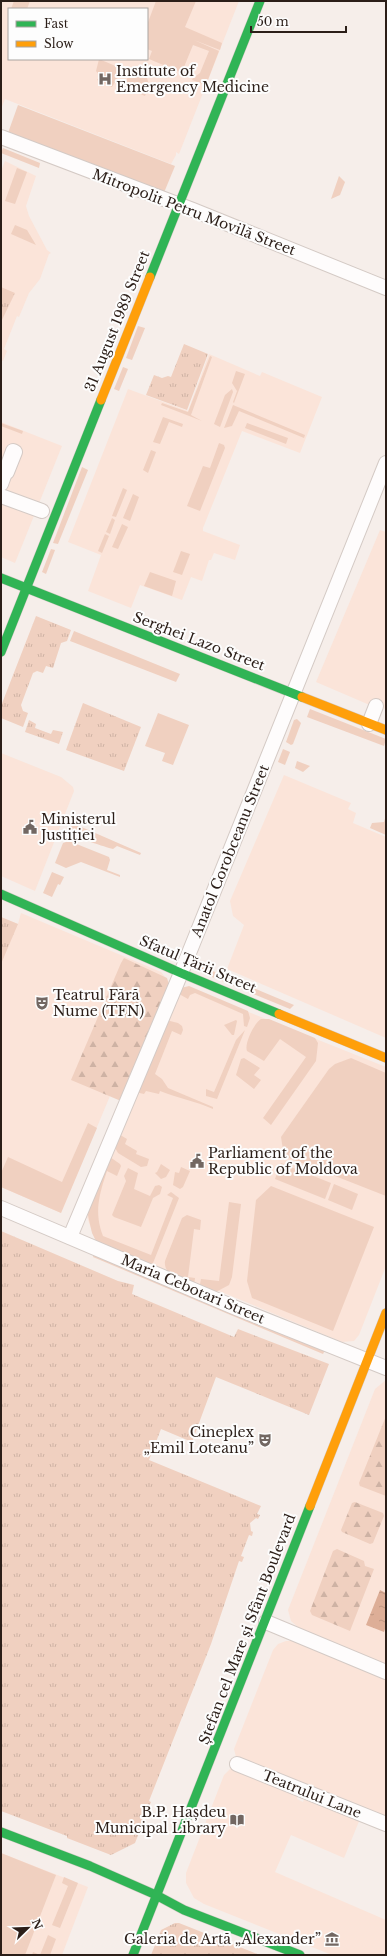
<svg xmlns="http://www.w3.org/2000/svg" width="387" height="1956" font-family="'Libre Baskerville',serif">
<style>
.built{fill:#fbe4d9;fill-rule:evenodd}
.green{fill:#f0d0c0}
.forest{fill:url(#forest-firs)}
.park{fill:url(#park-tufts)}
.water{fill:url(#water-ripples)}
.lines{fill:none;stroke-linecap:round;stroke-linejoin:round}
.street-casing{stroke:#d4cac5;stroke-width:16}
.fast-casing{stroke:#d4cac5;stroke-width:10}
.slow-casing{stroke:#d4cac5;stroke-width:10}
.street{stroke:#fefcfc;stroke-width:14}
.fast{stroke:#30b455;stroke-width:9}
.slow{stroke:#ff9f0a;stroke-width:9}
.labels{text-anchor:middle;dominant-baseline:central;stroke-width:4;stroke-linejoin:round;paint-order:stroke}
.poi-label{font-size:14px;fill:#2b1e18;stroke:#fdfdfd;text-anchor:start}
.street-label{font-size:14px;fill:#2b1e18;stroke:#fdfdfd}
</style>
<defs>
<pattern id="forest-firs" width="22" height="20" patternUnits="userSpaceOnUse"><rect width="22" height="20" fill="#f0d0c0"/><path d="M5 1l3.5 6h-7zM16 11l3.5 6h-7z" fill="#ceb2a4"/></pattern>
<pattern id="park-tufts" width="24" height="20" patternUnits="userSpaceOnUse"><rect width="24" height="20" fill="#f0d0c0"/><path d="M3 7l-1-3M5 7V3M7 7l1-3M15 17l-1-3M17 17v-4M19 17l1-3" fill="none" stroke="#ceb2a4"/></pattern>
<pattern id="water-ripples" width="26" height="14" patternUnits="userSpaceOnUse"><rect width="26" height="14" fill="#ddae97"/><path d="M2 4q2-2 4 0t4 0M15 11q2-2 4 0t4 0" fill="none" stroke="#be9581"/></pattern>
</defs>
<rect width="100%" height="100%" fill="#f6eeea"/>
<g class="built">
<path d="M1,1h238l-60,153 -3,-2v3l-5,9 -166,-65 -4,10zM9,9h138v50h-138z"/>
<path d="M5,161l31,15 -10,30 3,10 18,34 4,3 -2,1 -9,25 -11,14 -10,24 -2,-1 -13,33 3,2 -4,10 -2,-1v-189z"/>
<path d="M209,354l51,22 2,-4 60,25 -22,56 -58,-22 -39,97v3l37,14 -5,15 -21,-7 -3,7h-2l-7,21 -11,-4 -9,23 -42,-15 -9,23 -43,-17 13,-36 -33,-13 60,-153 60,22z"/>
<path d="M1,422l61,24 -47,117 -14,-6z"/>
<path d="M380,530l6,2v177l-14,-3 -56,-24z"/>
<path d="M1,753l60,24 12,10 1,4 -39,100 -34,-15z"/>
<path d="M284,775l67,28 -3,6 8,4 -3,10 33,14v201l-159,-69 17,-44 -11,-9 -3,-15z"/>
<path d="M21,913l140,59 8,10 -59,114 -49,117 -60,-26v-270l17,7z"/>
<path d="M183,987h3l200,80v199l-27,69 -5,6 -12,1 -123,-51 -5,2 -118,-52 -2,-4 -7,-20 78,-196z"/>
<path d="M386,1380v285l-87,-37 -8,-7 -3,-11 87,-221z"/>
<path d="M286,1641h9l91,37v140l-150,-61 -2,-8 39,-99 5,-6z"/>
<path d="M231,1768h2l65,27 -1,4 6,3 2,-5 55,22 -16,39 -53,-23 -16,37 111,48v35h-54l-128,-51 -10,-6 -8,-15v-10l38,-98z"/>
<path d="M1,1853l87,34 -26,68h-61z"/>
</g>
<g class="green">
<path d="M14,1h16l-3,8h-16z"/>
<path d="M156,1h40l-11,26 37,16 -2,7 -26,-10 25,11 -13,34 -14,-5 1,-2 7,-5 9,-22 -16,-6 -9,22 3,8 -38,-16 3,-8 -5,-2v-24z"/>
<path d="M99,59l19,8 2,7 -8,13 -15,-7 3,-4 -4,-5z"/>
<path d="M134,73l13,5 2,7 -4,11 -21,-9 4,-11z"/>
<path d="M18,105l157,61 -12,29 -155,-62z"/>
<path d="M3,148l37,15 -1,5 -38,-15z"/>
<path d="M17,168l10,4 -12,32 -10,-3z"/>
<path d="M339,176l6,6 -5,13 -9,4z"/>
<path d="M15,225l12,5 9,15 -25,-11z"/>
<path d="M138,326l7,2 -13,32 -6,-2z"/>
<path d="M210,356l2,1 -21,58 11,6 -41,-16 1,-2 26,9z"/>
<path d="M123,367l5,2 -9,22 -5,-2z"/>
<path d="M236,371l9,3 -11,29 -1,-1 4,-11 -5,-8z"/>
<path d="M232,389l1,3 -13,35 -6,-3 11,-29z"/>
<path d="M233,405l72,30 -1,3 -65,-27 -7,15 -8,2z"/>
<path d="M163,417l20,7 -1,3 -13,-5 -9,22 -7,-2z"/>
<path d="M1,423l22,8 -1,3 -21,-8z"/>
<path d="M247,423l41,15 -2,6 -41,-16z"/>
<path d="M219,443l5,2 1,3 -25,63 -13,-5 16,-40 7,2z"/>
<path d="M151,450l5,2 -8,21 -5,-3z"/>
<path d="M82,467l6,3 -30,74 -5,-1z"/>
<path d="M123,488l4,2 -11,27 -4,-1z"/>
<path d="M133,494l6,3 -9,24 -7,-3z"/>
<path d="M112,518l3,2 -5,14 -4,-2z"/>
<path d="M122,524l6,3 -10,22 -6,-2z"/>
<path d="M105,534l4,2 -7,17 -4,-2z"/>
<path d="M51,549l4,1 -9,24 -4,-2z"/>
<path d="M181,551l9,3 -8,21 -9,-3z"/>
<path d="M150,572l26,9 -4,15 -28,-10z"/>
<path d="M74,631l106,43 -4,8 -106,-41z"/>
<path d="M310,709l76,30 -2,7 -77,-29z"/>
<path d="M158,713l31,12 -16,40 -11,-4 3,-8 -20,-7z"/>
<path d="M297,719l4,4 -8,21 -2,1 -5,-3 8,-22z"/>
<path d="M283,749l7,3 -5,13 -7,-3z"/>
<path d="M297,761l13,5 -7,6 -8,-4z"/>
<path d="M70,822l71,31 -1,2 -23,-9 -4,3 -4,-1c-11,-4 -43,-11 -39,-26z"/>
<path d="M69,841l40,16 1,3 -3,10 13,5v2l-39,-15 -15,6 -11,-5 8,-20z"/>
<path d="M52,872l12,5 -4,8 -2,-1 -6,13 -9,-4z"/>
<path d="M201,966l93,39 -4,4 -90,-37z"/>
<path d="M189,986l59,25 2,7 -3,9 -3,-1 -1,-12 -48,-21 -5,2 -2,4 -9,-5 2,-6z"/>
<path d="M261,1019h8l46,19 3,5 -2,18 -45,64 -8,-7 43,-61 -26,-18 -16,22 -17,-10c-3,-7 7,-28 14,-32z"/>
<path d="M166,1020l12,3 4,3 1,4 -2,5 -9,-4 -17,43 7,5 6,9 45,19v2c-18,-8 -35,-11 -53,-18l-1,3 -13,-3 -2,3 -9,-2z"/>
<path d="M236,1020l1,1 -3,14h-2l-8,-10z"/>
<path d="M245,1030l-28,69 -11,-3v-7l8,3 22,-52z"/>
<path d="M244,1058l16,10 -6,7 7,5 -7,9 -18,-14 5,-16z"/>
<path d="M351,1058l35,15v123l-102,-40 -3,-19 48,-68 6,-5z"/>
<path d="M88,1123l9,5 -36,85 -60,-26v-14l7,-16 54,25z"/>
<path d="M117,1133l10,6 -2,5 12,7 -1,3 13,5 -2,7 -6,1 -23,-14 -4,-7z"/>
<path d="M110,1157l10,7 1,2 -4,10 -10,-5c-8,24 -13,41 -4,65l48,19 22,-57 -6,-3 4,-3 8,6 -26,65 -5,2 -45,-17 -7,-7 -4,-8 -5,-22z"/>
<path d="M281,1163l50,20 -6,16 -50,-20z"/>
<path d="M161,1164l9,6 -4,7 -5,2 -6,-6 2,-1z"/>
<path d="M181,1167l9,4 -7,16 -3,2 -7,-4 2,-13 4,1z"/>
<path d="M128,1168l10,5 -4,16 16,7 5,-10 4,-1 3,2 -2,7 -7,4 -12,29 -27,-10 -2,-2 14,-34 -2,-5z"/>
<path d="M334,1184l24,10 -6,16 -24,-10z"/>
<path d="M271,1186l103,41 -41,104 -81,-33 -5,-17 9,-81z"/>
<path d="M229,1202l12,2 -9,73 -3,8 -15,8 -15,-4 2,-10 18,2z"/>
<path d="M187,1215l14,5 -1,10 -6,-1 -6,48 7,1 -1,8c-11,-6 -31,-10 -29,-25l17,-43z"/>
<path d="M94,1253l231,97 -2,4 -230,-97z"/>
<path d="M1,1853l55,22 -31,80h-24z"/>
<path d="M64,1877l14,6 -18,45 -8,-3 16,-39 -6,-3z"/>
<path d="M48,1935l8,4 -6,16h-18l1,-3 7,3z"/>
</g>
<g class="forest">
<path d="M124,958l43,20 2,7 -48,116 -50,-21 50,-117z"/>
<path d="M386,1416v80l-26,-10 -1,-3z"/>
<path d="M355,1502l28,11 1,3 -11,27 -3,1 -28,-12 -1,-2 11,-27z"/>
<path d="M337,1549l27,12 1,5 9,3 -24,62 -38,-16 -2,-4 23,-60z"/>
</g>
<g class="park">
<path d="M1,287l14,6 -14,29z"/>
<path d="M184,344l24,10 -21,56 -41,-15 8,-20 8,3 6,-2 3,1z"/>
<path d="M36,616l35,14 -4,11 -6,2 -8,25 -7,-2 -3,7 -6,-2 -4,2 -12,32 2,6 5,2 -5,14 -22,-9v-12z"/>
<path d="M83,703l58,24 -17,44 -58,-21z"/>
<path d="M29,720l7,4 -1,4 16,6 2,-4 10,2 -4,12 -34,-12z"/>
<path d="M386,815v20l-16,-7 2,-5 12,-1z"/>
<path d="M1,917l17,7 -17,40z"/>
<path d="M1,1231l117,50 16,4 -2,9 102,43 4,-8 91,35 -20,51 -93,-38 -24,65 -31,-13 -12,31 112,46 -4,8 3,1 -2,4 -2,-1 -6,5 1,8 2,1 -1,4 -3,-1 -8,21 3,1 -2,5 -3,-1 -28,83 -62,157 2,1 -16,41 -24,12 -44,-17v-2l-66,-25z"/>
<path d="M175,1923h4l81,32h-109l10,-25z"/>
</g>
<path class="water" d="M380,1590l6,3v33l-2,6 -18,-7z"/>
<g class="lines">
<defs>
<g id="street">
<path d="M1,137l192,73 193,78"/>
<path d="M1,472h6l8,-20 -2,-1 -12,33"/>
<path d="M1,496l41,15"/>
<path d="M369,724l7,-18"/>
<path d="M1,1208l235,100 150,60"/>
<path d="M70,1237l111,-264 205,-510"/>
<path d="M266,1622l120,50"/>
<path d="M237,1764l149,60"/>
</g>
<g id="fast">
<path d="M150,277l110,-276"/>
<path d="M1,578l301,119"/>
<path d="M1,652l100,-252"/>
<path d="M1,894l180,79 98,41"/>
<path d="M1,1832l89,34 66,29 28,15 116,45"/>
<path d="M133,1955l177,-449"/>
</g>
<g id="slow">
<path d="M101,400l49,-123"/>
<path d="M302,697l84,33"/>
<path d="M279,1014l107,44"/>
<path d="M310,1506l76,-193"/>
</g>
</defs>
<use href="#street" class="street-casing"/>
<use href="#fast" class="fast-casing"/>
<use href="#slow" class="slow-casing"/>
<use href="#street" class="street"/>
<use href="#fast" class="fast"/>
<use href="#slow" class="slow"/>
</g>
<defs>
<symbol id="hospital-bare" viewBox="-9 -9 18 18"><path d="M-5-5h3v3.5h4V-5h3V5h-3V1.5h-4V5h-3Z" fill="#726762" stroke="#fdfdfd" stroke-width="2.5" paint-order="stroke"/></symbol>
<symbol id="civic-bare" viewBox="-9 -9 18 18"><path d="M-.6-6.5H3V-4.5H.6V-3L4-1V1h2V6H-6V1h2V-1L-.6-3ZM-1.2 2.5V6h2.4V2.5Z" fill="#726762" stroke="#fdfdfd" stroke-width="2.5" paint-order="stroke"/></symbol>
<symbol id="theatre-bare" viewBox="-9 -9 18 18"><path d="M-5-5.5Q0-4 5-5.5V0Q5 5 0 6Q-5 5-5 0ZM-3.3-2.5H-1v1.5H-3.3ZM1-2.5H3.3v1.5H1ZM-2.8 1Q0 5.5 2.8 1Z" fill="#726762" stroke="#fdfdfd" stroke-width="2.5" paint-order="stroke"/></symbol>
<symbol id="library-bare" viewBox="-9 -9 18 18"><path d="M-6-4Q-3-5.5-.7-3.5V5Q-3 3-6 4ZM6-4Q3-5.5 .7-3.5V5Q3 3 6 4Z" fill="#726762" stroke="#fdfdfd" stroke-width="2.5" paint-order="stroke"/></symbol>
<symbol id="museum-bare" viewBox="-9 -9 18 18"><path d="M0-6L6-3V-2H-6V-3ZM-5-1h2V3h-2ZM-1-1h2V3h-2ZM3-1h2V3H3ZM-6 4H6V6H-6Z" fill="#726762" stroke="#fdfdfd" stroke-width="2.5" paint-order="stroke"/></symbol>
</defs>
<g fill-rule="evenodd">
<use href="#hospital-bare" x="95" y="69" width="20" height="20"/>
<use href="#civic-bare" x="20" y="817" width="20" height="20"/>
<use href="#theatre-bare" x="32" y="993" width="20" height="20"/>
<use href="#civic-bare" x="187" y="1151" width="20" height="20"/>
<use href="#theatre-bare" x="255" y="1430" width="20" height="20"/>
<use href="#library-bare" x="227" y="1810" width="20" height="20"/>
<use href="#museum-bare" x="322" y="1929" width="20" height="20"/>
</g>
<g class="labels">
<g class="poi-label">
<text x="116" y="71">Institute of<tspan x="116" dy="16">Emergency Medicine</tspan></text>
<text x="41" y="819">Ministerul<tspan x="41" dy="16">Justiției</tspan></text>
<text x="53" y="995">Teatrul Fără<tspan x="53" dy="16">Nume (TFN)</tspan></text>
<text x="208" y="1153">Parliament of the<tspan x="208" dy="16">Republic of Moldova</tspan></text>
<text x="254" y="1432" text-anchor="end">Cineplex<tspan x="254" dy="16">„Emil Loteanu”</tspan></text>
<text x="226" y="1812" text-anchor="end">B.P. Hașdeu<tspan x="226" dy="16">Municipal Library</tspan></text>
<text x="321" y="1939" text-anchor="end">Galeria de Artă „Alexander”</text>
</g>
<g class="street-label">
<text transform="translate(194 212) rotate(21)">Mitropolit Petru Movilă Street</text>
<text transform="translate(117 321) rotate(-68)">31 August 1989 Street</text>
<text transform="translate(199 641) rotate(21)">Serghei Lazo Street</text>
<text transform="translate(230 851) rotate(-68)">Anatol Corobceanu Street</text>
<text transform="translate(198 964) rotate(23)">Sfatul Țării Street</text>
<text transform="translate(193 1289) rotate(23)">Maria Cebotari Street</text>
<text transform="translate(247 1629) rotate(-69)">Ștefan cel Mare și Sfânt Boulevard</text>
<text transform="translate(312 1794) rotate(22)">Teatrului Lane</text>
</g>
</g>
<rect width="387" height="1956" fill="none" stroke="#2b1e18" stroke-width="4"/>
<rect x="8" y="8" width="140" height="52" fill="#fdfdfd" stroke="#a9a4a1"/>
<rect x="16" y="21" width="20" height="6" fill="#30b455" stroke="#a9a4a1"/>
<text x="44" y="28" font-size="12" fill="#2b1e18">Fast</text>
<rect x="16" y="41" width="20" height="6" fill="#ff9f0a" stroke="#a9a4a1"/>
<text x="44" y="48" font-size="12" fill="#2b1e18">Slow</text>
<g transform="translate(28 1928) rotate(67)" stroke="#fdfdfd" stroke-width="3" paint-order="stroke">
<path d="M0-3L7 15L0 10L-7 15Z" fill="#2b1e18"/>
<text y="-6" font-size="11" font-weight="bold" text-anchor="middle" fill="#2b1e18">N</text>
</g>
<path d="M251 26v6h95v-6" fill="none" stroke="#2b1e18" stroke-width="2"/>
<text x="257" y="26" font-size="12" fill="#2b1e18" stroke="#fdfdfd" stroke-width="3" paint-order="stroke">50 m</text>
</svg>
